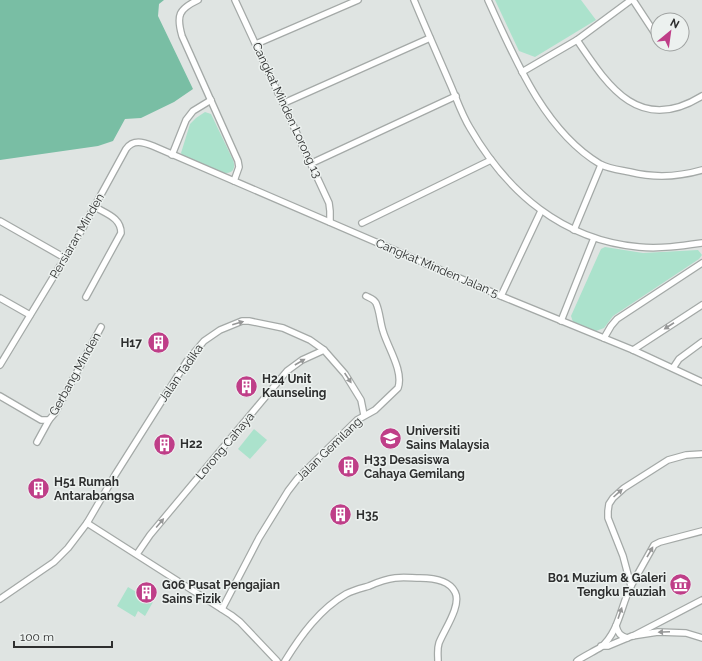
<svg xmlns="http://www.w3.org/2000/svg" width="702" height="661" font-family="Raleway,sans-serif">
<style>
.green{fill:#abe2cc}
.forest{fill:#79bea4}
.lines{fill:none;stroke-linecap:round;stroke-linejoin:round}
.minor-casing{stroke:#a4a9a7;stroke-width:8}
.minor{stroke:#fff;stroke-width:5.5}
.oneway{fill:#969797}
.labels{text-anchor:middle;dominant-baseline:central;stroke-width:3;stroke-linejoin:round;paint-order:stroke}
.street-label{font-size:12px;fill:#2e2f2f;stroke:#ecf1ef}
.poi-label{font-size:12px;font-weight:bold;fill:#2e2f2f;stroke:#ecf1ef;text-anchor:start}
</style>
<rect width="100%" height="100%" fill="#dfe4e2"/>
<g class="green">
<path d="M495,0h86l15,20 -61,37 -16,-6z"/>
<path d="M205,112l6,2 22,46c3,8 0,14 -9,13l-42,-18 -1,-2 9,-29 6,-6z"/>
<path d="M605,247l38,6 55,-3 4,5 -3,4 -86,57 -9,12 -8,3 -23,-9 -2,-6 30,-67z"/>
<path d="M254,429l13,11 -17,19 -12,-10z"/>
<path d="M128,587l25,15 -8,14 -7,-5 -3,6 -18,-11z"/>
</g>
<path class="forest" d="M0,0h164l-5,4 -1,12 35,73 -19,13 -33,16 -16,1 -12,22 -15,5 -98,14z"/>
<g class="lines">
<defs>
<g id="minor">
<path d="M198,0c-19,9 -22,15 -16,36l56,125 1,6 -5,14"/>
<path d="M235,0l94,203 1,8v11"/>
<path d="M414,0c12,29 25,58 37,86 6,14 11,29 19,42 37,64 92,112 169,119 21,2 42,-1 63,-4"/>
<path d="M488,0c26,57 56,131 112,164 9,5 20,6 30,8 24,6 48,5 72,-2"/>
<path d="M633,0l23,35"/>
<path d="M577,40c31,46 62,95 125,56"/>
<path d="M256,44l102,-44"/>
<path d="M522,72l55,-32 54,-40"/>
<path d="M284,103l146,-65"/>
<path d="M172,155l14,-35 7,-9 18,-11"/>
<path d="M312,163l144,-67"/>
<path d="M0,221l65,37"/>
<path d="M362,223l129,-63"/>
<path d="M574,230l27,-65"/>
<path d="M501,296l40,-85"/>
<path d="M86,297l35,-64c0,-15 -14,-19 -26,-26"/>
<path d="M0,298l30,17"/>
<path d="M561,321l33,-83"/>
<path d="M604,338l7,-12 6,-7 85,-56"/>
<path d="M633,350l69,-45"/>
<path d="M0,365l80,-132 46,-84c7,-10 17,-7 27,-3l348,150 132,54 69,32"/>
<path d="M673,368l6,-9 23,-17"/>
<path d="M0,396l41,24h8l6,-7 46,-86"/>
<path d="M37,442l12,-22"/>
<path d="M87,523l144,92 9,7 37,39"/>
<path d="M137,554l13,-19 137,-164 15,-11 22,-10"/>
<path d="M631,586l23,-41 6,-3 42,-11"/>
<path d="M0,599l54,-37 14,-14 19,-25 28,-48 72,-114 17,-20 16,-11 22,-9h7l34,7 27,12 14,10 21,24 16,26 3,15"/>
<path d="M222,609l37,-71 29,-47 10,-13 59,-58 18,-10 23,-22c6,-17 -11,-42 -15,-57 -3,-9 -3,-19 -7,-28 -2,-4 -6,-5 -10,-7"/>
<path d="M616,626c2,7 4,10 11,12"/>
<path d="M633,636l69,-36"/>
<path d="M601,646h7l24,-10 26,-4 28,1 16,5"/>
<path d="M285,661c16,-26 35,-52 61,-67 7,-4 16,-6 23,-8 9,-4 17,-7 26,-8 8,-1 17,0 25,0 12,0 29,2 35,14 7,13 -11,38 -16,51 -2,6 -1,12 -1,18"/>
<path d="M577,661c7,-5 16,-9 24,-14 18,-15 20,-42 30,-61l-8,-30 -15,-38v-7l1,-7 4,-6 11,-10 44,-28 18,-5 16,-1"/>
</g>
</defs>
<use href="#minor" class="minor-casing"/>
<use href="#minor" class="minor"/>
</g>
<defs><path id="oneway-solid" d="M-6-.8H1V-3.2L6.5 0L1 3.2V.8H-6Z"/></defs>
<g class="oneway">
<use href="#oneway-solid" transform="translate(238 323) rotate(-16)"/>
<use href="#oneway-solid" transform="translate(669 326) rotate(147)"/>
<use href="#oneway-solid" transform="translate(300 362) rotate(-30)"/>
<use href="#oneway-solid" transform="translate(348 378) rotate(56)"/>
<use href="#oneway-solid" transform="translate(618 493) rotate(-42)"/>
<use href="#oneway-solid" transform="translate(160 523) rotate(-50)"/>
<use href="#oneway-solid" transform="translate(650 552) rotate(-60)"/>
<use href="#oneway-solid" transform="translate(620 613) rotate(-71)"/>
<use href="#oneway-solid" transform="translate(664 632) rotate(177)"/>
</g>
<defs>
<symbol id="building-disc" viewBox="-11 -11 22 22"><circle r="9.5" fill="#bf3e88" stroke="#ecf1ef"/><path d="M-4-6H4V6H1V3H-1V6H-4ZM-2.5-4.3h1.7v1.8h-1.7ZM.8-4.3h1.7v1.8H.8ZM-2.5-1h1.7V.8h-1.7ZM.8-1h1.7V.8H.8Z" fill="#fff"/></symbol>
<symbol id="university-disc" viewBox="-11 -11 22 22"><circle r="9.5" fill="#bf3e88" stroke="#ecf1ef"/><path d="M0-5L7-2L0 1L-7-2ZM-4 1L0 2.5L4 1V4Q0 6-4 4Z" fill="#fff"/></symbol>
<symbol id="museum-disc" viewBox="-11 -11 22 22"><circle r="9.5" fill="#bf3e88" stroke="#ecf1ef"/><path d="M0-6L6-3V-2H-6V-3ZM-5-1h2V3h-2ZM-1-1h2V3h-2ZM3-1h2V3H3ZM-6 4H6V6H-6Z" fill="#fff"/></symbol>
</defs>
<g fill-rule="evenodd">
<use href="#building-disc" x="146" y="330" width="25" height="25"/>
<use href="#building-disc" x="234" y="374" width="25" height="25"/>
<use href="#university-disc" x="378" y="426" width="25" height="25"/>
<use href="#building-disc" x="152" y="432" width="25" height="25"/>
<use href="#building-disc" x="336" y="454" width="25" height="25"/>
<use href="#building-disc" x="26" y="476" width="25" height="25"/>
<use href="#building-disc" x="328" y="502" width="25" height="25"/>
<use href="#museum-disc" x="668" y="572" width="25" height="25"/>
<use href="#building-disc" x="134" y="580" width="25" height="25"/>
</g>
<g class="labels">
<g class="street-label">
<text transform="translate(287 110) rotate(65)">Cangkat Minden Lorong 13</text>
<text transform="translate(77 236) rotate(-60)">Persiaran Minden</text>
<text transform="translate(437 268) rotate(23)">Cangkat Minden Jalan 5</text>
<text transform="translate(181 373) rotate(-55)">Jalan Tadika</text>
<text transform="translate(75 374) rotate(-61)">Gerbang Minden</text>
<text transform="translate(225 446) rotate(-50)">Lorong Cahaya</text>
<text transform="translate(329 449) rotate(-44)">Jalan Gemilang</text>
</g>
<g class="poi-label">
<text x="142" y="343" text-anchor="end">H17</text>
<text x="262" y="379">H24 Unit<tspan x="262" dy="14">Kaunseling</tspan></text>
<text x="406" y="431">Universiti<tspan x="406" dy="14">Sains Malaysia</tspan></text>
<text x="180" y="444">H22</text>
<text x="364" y="460">H33 Desasiswa<tspan x="364" dy="14">Cahaya Gemilang</tspan></text>
<text x="54" y="482">H51 Rumah<tspan x="54" dy="14">Antarabangsa</tspan></text>
<text x="356" y="515">H35</text>
<text x="666" y="578" text-anchor="end">B01 Muzium &amp; Galeri<tspan x="666" dy="14">Tengku Fauziah</tspan></text>
<text x="162" y="585">G06 Pusat Pengajian<tspan x="162" dy="14">Sains Fizik</tspan></text>
</g>
</g>
<g transform="translate(670 32) rotate(29)"><circle r="19" fill="#ecf1ef" stroke="#a0a3a2"/>
<path d="M0-3L7 15L0 10L-7 15Z" fill="#bf3e88"/>
<text y="-6" font-size="11" font-weight="bold" text-anchor="middle" fill="#2e2f2f">N</text>
</g>
<path d="M14 641v6h98v-6" fill="none" stroke="#2e2f2f" stroke-width="2"/>
<text x="20" y="641" font-size="12" fill="#2e2f2f" stroke="#ecf1ef" stroke-width="3" paint-order="stroke">100 m</text>
</svg>
